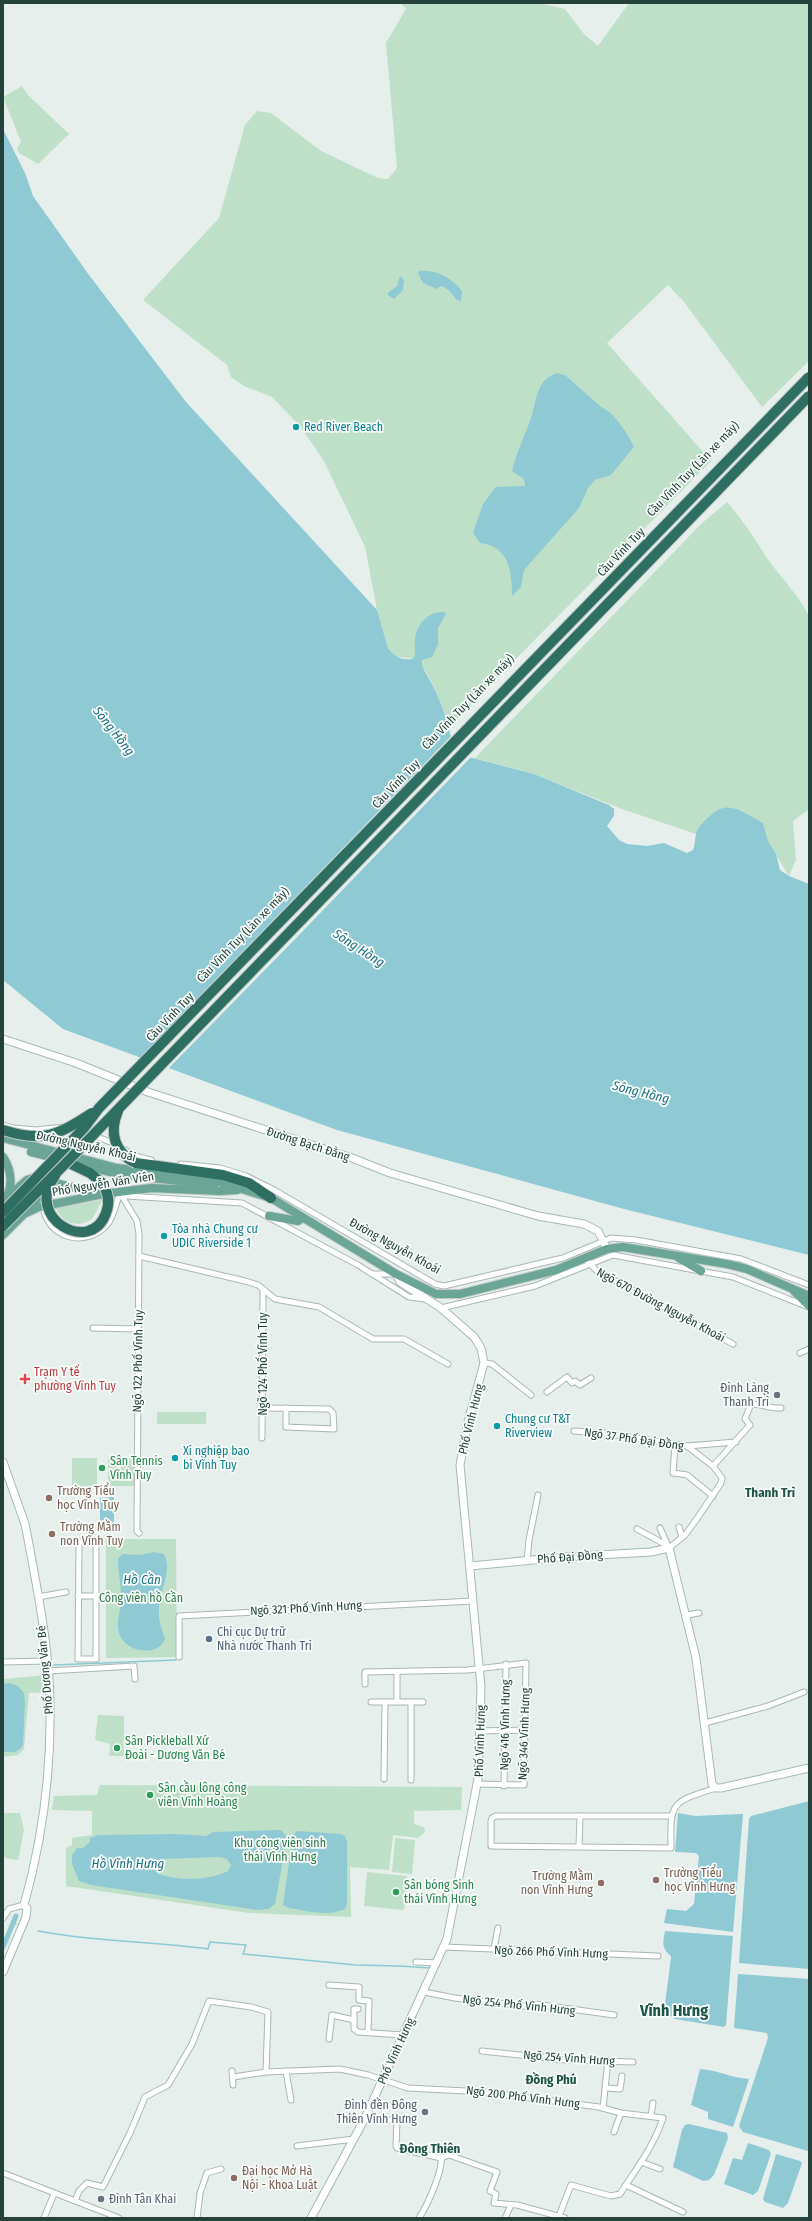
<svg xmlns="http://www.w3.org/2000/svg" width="812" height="2221" font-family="'Fira Sans Condensed',sans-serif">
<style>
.green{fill:#bfe0c8}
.water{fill:#8ec9d4;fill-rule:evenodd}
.pier{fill:#e6efeb}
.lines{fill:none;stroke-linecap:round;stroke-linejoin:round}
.stream{stroke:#8ec9d4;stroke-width:1.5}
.canal{stroke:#8ec9d4;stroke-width:5}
.street-casing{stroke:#a8b8b2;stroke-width:7}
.secondary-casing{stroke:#a4bbb3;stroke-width:9}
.primary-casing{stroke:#c2cac8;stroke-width:10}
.highway-casing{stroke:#c2cac8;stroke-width:12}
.street{stroke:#fff;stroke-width:5}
.secondary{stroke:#fff;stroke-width:7}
.primary{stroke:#6aa596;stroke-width:8}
.highway{stroke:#2f6f62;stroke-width:10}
.highway-bridge-casing{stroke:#c2cac8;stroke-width:12;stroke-linecap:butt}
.highway-bridge{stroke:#2f6f62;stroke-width:10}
.culture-dot{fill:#0f9aa8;stroke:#f7fbf9;stroke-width:1.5}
.health-dot{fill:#e0444e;stroke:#f7fbf9;stroke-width:1.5}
.worship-dot{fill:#6b7280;stroke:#f7fbf9;stroke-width:1.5}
.leisure-dot{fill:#2e9e5b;stroke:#f7fbf9;stroke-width:1.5}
.education-dot{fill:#8d6e63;stroke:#f7fbf9;stroke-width:1.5}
.service-dot{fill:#5c6f8a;stroke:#f7fbf9;stroke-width:1.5}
.labels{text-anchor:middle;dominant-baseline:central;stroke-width:3.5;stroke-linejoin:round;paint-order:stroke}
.culture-label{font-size:12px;fill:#0d838f;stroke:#f7fbf9;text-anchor:start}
.street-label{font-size:12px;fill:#24423a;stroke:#f7fbf9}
.health-label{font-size:12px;fill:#be3a42;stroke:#f7fbf9;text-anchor:start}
.worship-label{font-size:12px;fill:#5b616d;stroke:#f7fbf9;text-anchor:end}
.leisure-label{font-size:12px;fill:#27864d;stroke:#f7fbf9;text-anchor:start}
.education-label{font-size:12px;fill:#785e54;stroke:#f7fbf9;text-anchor:start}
.park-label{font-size:12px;fill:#2d7a4b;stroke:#f7fbf9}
.service-label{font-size:12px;fill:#4e5e75;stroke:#f7fbf9;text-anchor:start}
.water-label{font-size:13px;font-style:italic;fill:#1c6f80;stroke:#f7fbf9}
.neighbourhood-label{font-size:13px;font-weight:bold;fill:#1f5548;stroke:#f7fbf9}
.district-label{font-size:16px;font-weight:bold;fill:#1f5548;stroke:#f7fbf9}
</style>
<rect width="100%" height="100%" fill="#e6efeb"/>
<g class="green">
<path d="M400,3h140l25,6 19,25 14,12 31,-43h180v358l-47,46 -78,-105 -16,-17 -61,58 104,118 -261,265c-8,-17 -19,-56 -35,-66 -5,-3 -13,-2 -19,-3l-8,-9 -11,-38 -12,-63 -41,-86 -24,-35 -28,-29 -28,-11 -13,-9 -4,-12 -84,-65 76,-82 26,-93 12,-14 14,2 50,38 57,27 10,1 9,-11 -11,-125 20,-34z"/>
<path d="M22,86l6,9 41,39 -31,30 -19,-11 -2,-5 4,-6 -18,-45z"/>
<path d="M727,502c16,19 27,35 40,56 14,20 31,36 42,58v193l-16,12 3,39 -7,16 -18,-29 -28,-14 -47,1 -74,-25 -88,-35 -59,-16 226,-234z"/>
<path d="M102,1200l-9,18c-13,11 -31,6 -37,-10z"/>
<rect x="157" y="1412" width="49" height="12"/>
<path d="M72,1458h25v28l-25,1z"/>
<rect x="108" y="1458" width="27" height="28"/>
<path d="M106,1539h70l1,118 -71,1z"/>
<path d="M46,1675l1,17 -18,1 -5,56 -6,6 -15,2v-78z"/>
<path d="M98,1715l26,1v40h-15l1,-12 -15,-4z"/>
<path d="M100,1785l362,2 -1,23 -47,1v13l10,3 1,5 -7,6 -25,-3 -4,35 -39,-3 1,50 -102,-4 -183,-27v-38l6,-3v-7l20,-3v-24l-40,-1 2,-14 43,-1z"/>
<path d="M7,1813h13l4,17 -6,30 -13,-2 -2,-5v-39z"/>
<path d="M395,1838l20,2 -3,34 -20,-2z"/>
<path d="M367,1872l40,4 -3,34 -40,-4z"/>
</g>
<g class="water">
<path d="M3,129l22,44 8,23 56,79 97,127 191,208 11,38c8,10 13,12 25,11 4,-6 1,-12 2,-19 1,-15 13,-29 29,-28l2,2 -8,14v16l-6,13 -10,3c-1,8 5,14 9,22 12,23 19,46 23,71l80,21 75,31 5,4v7l-7,10 12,14 8,4 20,2 17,-3 23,10 6,-3c3,-7 1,-14 5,-21 3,-5 8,-10 13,-14 18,-17 34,-1 52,8l5,18 8,13 4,16 9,6 20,8v371l-185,-46 -287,-79 -274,-101 -60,-49z"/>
<path d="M419,271c18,-2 33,7 43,20l-1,10c-8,-1 -9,-12 -20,-15l-4,3 -14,-6 -5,-10z"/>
<path d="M400,276l4,4 -1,10 -9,9 -6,-4v-2l9,-7z"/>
<path d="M557,373l8,2 36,32c13,5 28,28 33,40l-23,28 -16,5 -7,8 -9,20 -55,62 -3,17 -9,9c0,-25 -3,-50 -32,-53l-7,-10 10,-29 13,-17 29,-1 -1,-7 -12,-8c4,-18 12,-33 18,-50 5,-13 5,-29 14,-40 4,-4 8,-6 13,-8z"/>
<path d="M114,1497v35h-14v-34z"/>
<path d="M154,1552l10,2c9,17 -5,37 -5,55 -1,11 3,20 6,30 -7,19 -41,13 -46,-6 -3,-10 1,-21 2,-31 1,-14 -3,-28 -3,-43l4,-5 18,1z"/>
<path d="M9,1683l9,3 6,7 1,9 -2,43 -2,3 -6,4h-12v-68z"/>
<path d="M809,1801v168l-70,-6 10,-144 2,-3z"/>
<path d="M678,1813l17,3 48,-2 -10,118 -69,-9 3,-14 19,2 8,-7 5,-48 -3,-3 -21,-1z"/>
<path d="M281,1830l6,7 -12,67 -7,5 -10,1 -167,-25 -12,-4 -7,-17v-9l5,-7h6l7,-6v-4l8,-3 78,-1 30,2 7,-4zM219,1857l8,2 4,6 -3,6c-20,10 -49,10 -70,3l-3,-7 2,-6 5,-2z"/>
<path d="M297,1831l44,3 4,2 2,6v61l-2,6c-17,8 -41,2 -59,-2l-3,-2 10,-70z"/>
<path d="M665,1931l68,5 -7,89 -2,2 -49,-8 -11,-8 7,-53v-2c-10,-8 -8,-14 -6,-25z"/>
<path d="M738,1974l71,5 -1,172 -65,-19 -4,-6 29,-88 -1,-5 -33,-5z"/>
<path d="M700,2069c17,1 32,9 49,10l-16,48 -25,-8v-7l-17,-7z"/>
<path d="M689,2124l38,9 1,5 -14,37 -5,5 -6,1 -30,-14 9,-37 3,-5z"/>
<path d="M748,2143l21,7 2,4 -13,37 -5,4 -29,-11 9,-26 9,2z"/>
<path d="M776,2154l24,7 2,2 -14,40 -5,5 -18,-6 -2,-3z"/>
</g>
<path class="pier" d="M453,734l3,17 16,5 -172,178 -133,136 -28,-11z"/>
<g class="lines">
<g class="stream">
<path d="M54,1665l122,-5"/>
<path d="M13,1923l3,1"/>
<path d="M38,1931c56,11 113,10 170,18l2,-7 36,3 -3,9 113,11 44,1 30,2"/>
</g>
<path class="canal" d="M3,1947l13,-31"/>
<defs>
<g id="street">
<path d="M3,1125l10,3 23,2 28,-3"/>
<path d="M93,1135l22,9"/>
<path d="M125,1150l10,6 16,4"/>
<path d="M181,1164l39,4 26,8 28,14 161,94 9,2 119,-28 48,-20 25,2 105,19 68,26"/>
<path d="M120,1193l17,28 2,13 -2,297 2,2"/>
<path d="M120,1194l6,2 116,7 116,62 51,32 17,2"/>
<path d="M43,1206c4,32 42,43 64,19 7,-8 9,-22 13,-32"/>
<path d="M139,1256l106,25 13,4 17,14 44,8 54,32h31l44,25"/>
<path d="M584,1258l13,13 136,73"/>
<path d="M373,1274h22"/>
<path d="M441,1308l94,-22 78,-31 120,22 73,29"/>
<path d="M93,1328l45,1"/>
<path d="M800,1353l9,-4"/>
<path d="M484,1363l8,1 39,31"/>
<path d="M547,1392l20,-15 5,6 3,-2 5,4 11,-7"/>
<path d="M262,1408l67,1 4,4 1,16 -48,-2v-19"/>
<path d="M574,1431l29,2 84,13 26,20 9,12 -1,5 -27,40 -9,12 -16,13 -9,-20"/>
<path d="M262,1438l1,-148"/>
<path d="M675,1445l-2,28 14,2 26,21"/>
<path d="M687,1446l49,-4"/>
<path d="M713,1466l37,-41 -5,-6 6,-15c11,0 20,5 30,4"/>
<path d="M679,1527l3,10"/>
<path d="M637,1529l31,17"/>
<path d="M79,1542h17v117h-18z"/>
<path d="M527,1561l2,-21 9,-45"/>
<path d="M78,1596h27"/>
<path d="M38,1597l28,-5"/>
<path d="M687,1615l12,-2"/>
<path d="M179,1657v-41l294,-15"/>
<path d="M3,1662l44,-1"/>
<path d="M48,1671l86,-5 1,13"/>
<path d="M365,1684v-12l103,-2 58,-7 -2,122 -46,-1"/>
<path d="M371,1702h52"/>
<path d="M397,1702v-30"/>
<path d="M705,1723l63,-17 36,-14"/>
<path d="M480,1731l46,-1"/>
<path d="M384,1779l1,-77"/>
<path d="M411,1780v-78"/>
<path d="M504,1786l2,-122"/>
<path d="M670,1816h-174l-4,2 -1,3v25l180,2c-1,-46 0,-46 45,-60"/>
<path d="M579,1846l1,-30"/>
<path d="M3,1918l6,-9 15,-4"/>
<path d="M444,1947l214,9"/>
<path d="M494,1949l4,-21"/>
<path d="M416,1962l21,1"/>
<path d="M329,1985l30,2v13l10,1 -1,31"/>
<path d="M424,1992l31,6 77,9 3,-3 79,11"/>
<path d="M358,2009h-4v20l4,3 45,3"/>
<path d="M329,2039l3,-24 22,5"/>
<path d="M482,2051l84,9 67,2"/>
<path d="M232,2071l1,14"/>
<path d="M286,2071l5,29"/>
<path d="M233,2077l33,-5 74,-3 28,6 40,13 77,4 114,15 22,6 42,5c-9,28 -27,51 -43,76l-9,2 -40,-11 -12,31"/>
<path d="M606,2088l14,1 2,-13"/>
<path d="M603,2108l5,-48"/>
<path d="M651,2116l2,-13"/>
<path d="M364,2120h33l-1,26 1,2 44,10c2,13 -14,48 -22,60"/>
<path d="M614,2132l7,-19"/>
<path d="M297,2146l57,-7"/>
<path d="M441,2158l8,-3 48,17 -7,19 6,3 -2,9 23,2 48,13"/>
<path d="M641,2162l19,7"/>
<path d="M3,2173l116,45"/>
<path d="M626,2185l57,27"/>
<path d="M75,2201l4,-10 8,-8 16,4 27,-54 15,-36 23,-12 24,-41 17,-43 42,6 17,5 -2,60"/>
<path d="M44,2218l10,-24"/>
<path d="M197,2218l3,-25 7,-20 14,-4"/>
<path d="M505,2218l6,-13"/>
</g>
<g id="secondary">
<path d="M3,1039l73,24 72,29 204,66 38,15 148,43 46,8 14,7 9,18"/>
<path d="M3,1462l22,62 3,15c10,55 22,112 22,168 1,66 -8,134 -26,198l3,3 -1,9 -23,55"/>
<path d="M470,1566l94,-9 87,-5 18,-4 27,110 16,126 4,4h5l88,-20"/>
<path d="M311,2218l53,-98 83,-181 31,-160 3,-92 -21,-222 8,-43 16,-59 -3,-15 -7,-11 -33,-29 -41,-26 -4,-8"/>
</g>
<g id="primary">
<path d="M3,1138l114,30 95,12 59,18 125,76 40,20h24l96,-24 51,-21 16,-2 104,17 20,5 62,27"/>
<path d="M31,1152l87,22 96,11"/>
<path d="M3,1157c9,14 11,31 0,45"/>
<path d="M7,1197l20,-17 6,-2 69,16"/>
<path d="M27,1211l17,-20"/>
<path d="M269,1216l29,5 4,-3"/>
<path d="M3,1235l21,-21 15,-7 64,-13 48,-6 69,3 17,-1"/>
<path d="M679,1258l22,13"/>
<path d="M794,1291l15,15"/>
</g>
<g id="highway">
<path d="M67,1162l23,11 12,10"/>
<path d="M136,1163l87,12 26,8 22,15"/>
</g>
</defs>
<use href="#street" class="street-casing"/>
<use href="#secondary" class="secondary-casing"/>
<use href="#primary" class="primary-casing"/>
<use href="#highway" class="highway-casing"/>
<use href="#street" class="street"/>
<use href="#secondary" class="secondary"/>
<use href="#primary" class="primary"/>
<use href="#highway" class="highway"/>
<defs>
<g id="highway-bridge">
<path d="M118,1111c-9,21 -4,42 18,52"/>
<path d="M3,1130c41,13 55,5 89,-17"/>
<path d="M55,1176c-32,42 36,80 51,37 4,-10 2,-21 -4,-30"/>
<path d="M3,1212l81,-84 15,-20 710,-731"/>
<path d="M3,1226l62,-62 744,-768"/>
</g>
</defs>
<use href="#highway-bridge" class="highway-bridge-casing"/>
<use href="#highway-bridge" class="highway-bridge"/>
</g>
<g class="culture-dot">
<circle cx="296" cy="427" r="4"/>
<circle cx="164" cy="1236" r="4"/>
<circle cx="497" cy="1426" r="4"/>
<circle cx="175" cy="1458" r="4"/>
</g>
<path class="health-dot" d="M23 1373h4v4h4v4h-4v4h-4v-4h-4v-4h4z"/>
<g class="worship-dot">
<circle cx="777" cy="1395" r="4"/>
<circle cx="425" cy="2112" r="4"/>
<circle cx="101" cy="2199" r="4"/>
</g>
<g class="leisure-dot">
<circle cx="102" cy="1468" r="4"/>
<circle cx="117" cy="1748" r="4"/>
<circle cx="150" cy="1795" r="4"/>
<circle cx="396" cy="1892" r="4"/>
</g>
<g class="education-dot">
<circle cx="49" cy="1498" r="4"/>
<circle cx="52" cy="1534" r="4"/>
<circle cx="656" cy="1880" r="4"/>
<circle cx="601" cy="1883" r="4"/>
<circle cx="234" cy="2178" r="4"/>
</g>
<circle class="service-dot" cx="209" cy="1639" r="4"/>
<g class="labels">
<g class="culture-label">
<text x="304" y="427">Red River Beach</text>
<text x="172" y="1229">Tòa nhà Chung cư<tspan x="172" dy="14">UDIC Riverside 1</tspan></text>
<text x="505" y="1419">Chung cư T&amp;T<tspan x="505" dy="14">Riverview</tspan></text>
<text x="183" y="1451">Xí nghiệp bao<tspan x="183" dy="14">bì Vĩnh Tuy</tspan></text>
</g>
<g class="street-label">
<text transform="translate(693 469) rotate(-46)">Cầu Vĩnh Tuy (Làn xe máy)</text>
<text transform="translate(621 552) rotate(-46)">Cầu Vĩnh Tuy</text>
<text transform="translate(468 702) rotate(-46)">Cầu Vĩnh Tuy (Làn xe máy)</text>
<text transform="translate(396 784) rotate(-46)">Cầu Vĩnh Tuy</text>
<text transform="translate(243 935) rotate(-46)">Cầu Vĩnh Tuy (Làn xe máy)</text>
<text transform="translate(170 1017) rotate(-46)">Cầu Vĩnh Tuy</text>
<text transform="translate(308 1144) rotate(18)">Đường Bạch Đằng</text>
<text transform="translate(86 1146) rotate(13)">Đường Nguyễn Khoái</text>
<text transform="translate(103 1184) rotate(-9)">Phố Nguyễn Văn Viên</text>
<text transform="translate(395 1246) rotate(29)">Đường Nguyễn Khoái</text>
<text transform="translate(661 1305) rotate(28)">Ngõ 670 Đường Nguyễn Khoái</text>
<text transform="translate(138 1361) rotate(-89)">Ngõ 122 Phố Vĩnh Tuy</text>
<text transform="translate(263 1364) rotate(-90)">Ngõ 124 Phố Vĩnh Tuy</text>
<text transform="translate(471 1419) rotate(-76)">Phố Vĩnh Hưng</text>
<text transform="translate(634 1439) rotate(8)">Ngõ 37 Phố Đại Đồng</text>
<text transform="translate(570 1557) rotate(-4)">Phố Đại Đồng</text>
<text transform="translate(306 1608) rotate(-3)">Ngõ 321 Phố Vĩnh Hưng</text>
<text transform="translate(45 1670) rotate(-95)">Phố Dương Văn Bé</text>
<text transform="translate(505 1725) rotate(-89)">Ngõ 416 Vĩnh Hưng</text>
<text transform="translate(524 1734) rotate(-88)">Ngõ 346 Vĩnh Hưng</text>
<text transform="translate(480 1741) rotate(-88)">Phố Vĩnh Hưng</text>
<text transform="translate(551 1952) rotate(2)">Ngõ 266 Phố Vĩnh Hưng</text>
<text transform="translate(519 2005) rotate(6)">Ngõ 254 Phố Vĩnh Hưng</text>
<text transform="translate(396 2051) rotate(-65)">Phố Vĩnh Hưng</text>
<text transform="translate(569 2058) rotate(4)">Ngõ 254 Vĩnh Hưng</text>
<text transform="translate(523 2097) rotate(7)">Ngõ 200 Phố Vĩnh Hưng</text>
</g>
<g class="health-label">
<text x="34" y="1372">Trạm Y tế<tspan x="34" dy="14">phường Vĩnh Tuy</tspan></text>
</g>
<g class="worship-label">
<text x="769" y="1388">Đình Làng<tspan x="769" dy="14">Thanh Trì</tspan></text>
<text x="417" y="2105">Đình đền Đông<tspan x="417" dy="14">Thiên Vĩnh Hưng</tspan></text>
<text x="109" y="2199" text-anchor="start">Đình Tân Khai</text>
</g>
<g class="leisure-label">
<text x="110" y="1461">Sân Tennis<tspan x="110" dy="14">Vĩnh Tuy</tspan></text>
<text x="125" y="1741">Sân Pickleball Xứ<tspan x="125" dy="14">Đoài - Dương Văn Bé</tspan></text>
<text x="158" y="1788">Sân cầu lông công<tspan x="158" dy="14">viên Vĩnh Hoàng</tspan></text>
<text x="404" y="1885">Sân bóng Sinh<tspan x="404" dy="14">thái Vĩnh Hưng</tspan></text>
</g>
<g class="education-label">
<text x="57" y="1491">Trường Tiểu<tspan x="57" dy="14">học Vĩnh Tuy</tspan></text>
<text x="60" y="1527">Trường Mầm<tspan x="60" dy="14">non Vĩnh Tuy</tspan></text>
<text x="664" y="1873">Trường Tiểu<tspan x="664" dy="14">học Vĩnh Hưng</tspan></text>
<text x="593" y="1876" text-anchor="end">Trường Mầm<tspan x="593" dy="14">non Vĩnh Hưng</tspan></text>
<text x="242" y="2171">Đại học Mở Hà<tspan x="242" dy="14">Nội - Khoa Luật</tspan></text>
</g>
<g class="park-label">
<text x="141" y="1598">Công viên hồ Cần</text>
<text x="280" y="1843">Khu công viên sinh<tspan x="280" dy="14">thái Vĩnh Hưng</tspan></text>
</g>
<g class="service-label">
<text x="217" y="1632">Chi cục Dự trữ<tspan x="217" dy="14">Nhà nước Thanh Trì</tspan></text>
</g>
<g class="water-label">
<text transform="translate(114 731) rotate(52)">Sông Hồng</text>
<text transform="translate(359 948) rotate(33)">Sông Hồng</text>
<text transform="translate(641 1092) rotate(14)">Sông Hồng</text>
<text x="142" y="1579">Hồ Cần</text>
<text x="128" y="1863">Hồ Vĩnh Hưng</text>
</g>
<g class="neighbourhood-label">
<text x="770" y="1492">Thanh Trì</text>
<text x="551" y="2079">Đồng Phú</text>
<text x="430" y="2148">Đông Thiên</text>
</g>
<g class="district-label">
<text x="674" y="2010">Vĩnh Hưng</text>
</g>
</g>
<rect width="812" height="2221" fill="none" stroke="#24423a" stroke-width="8"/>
</svg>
